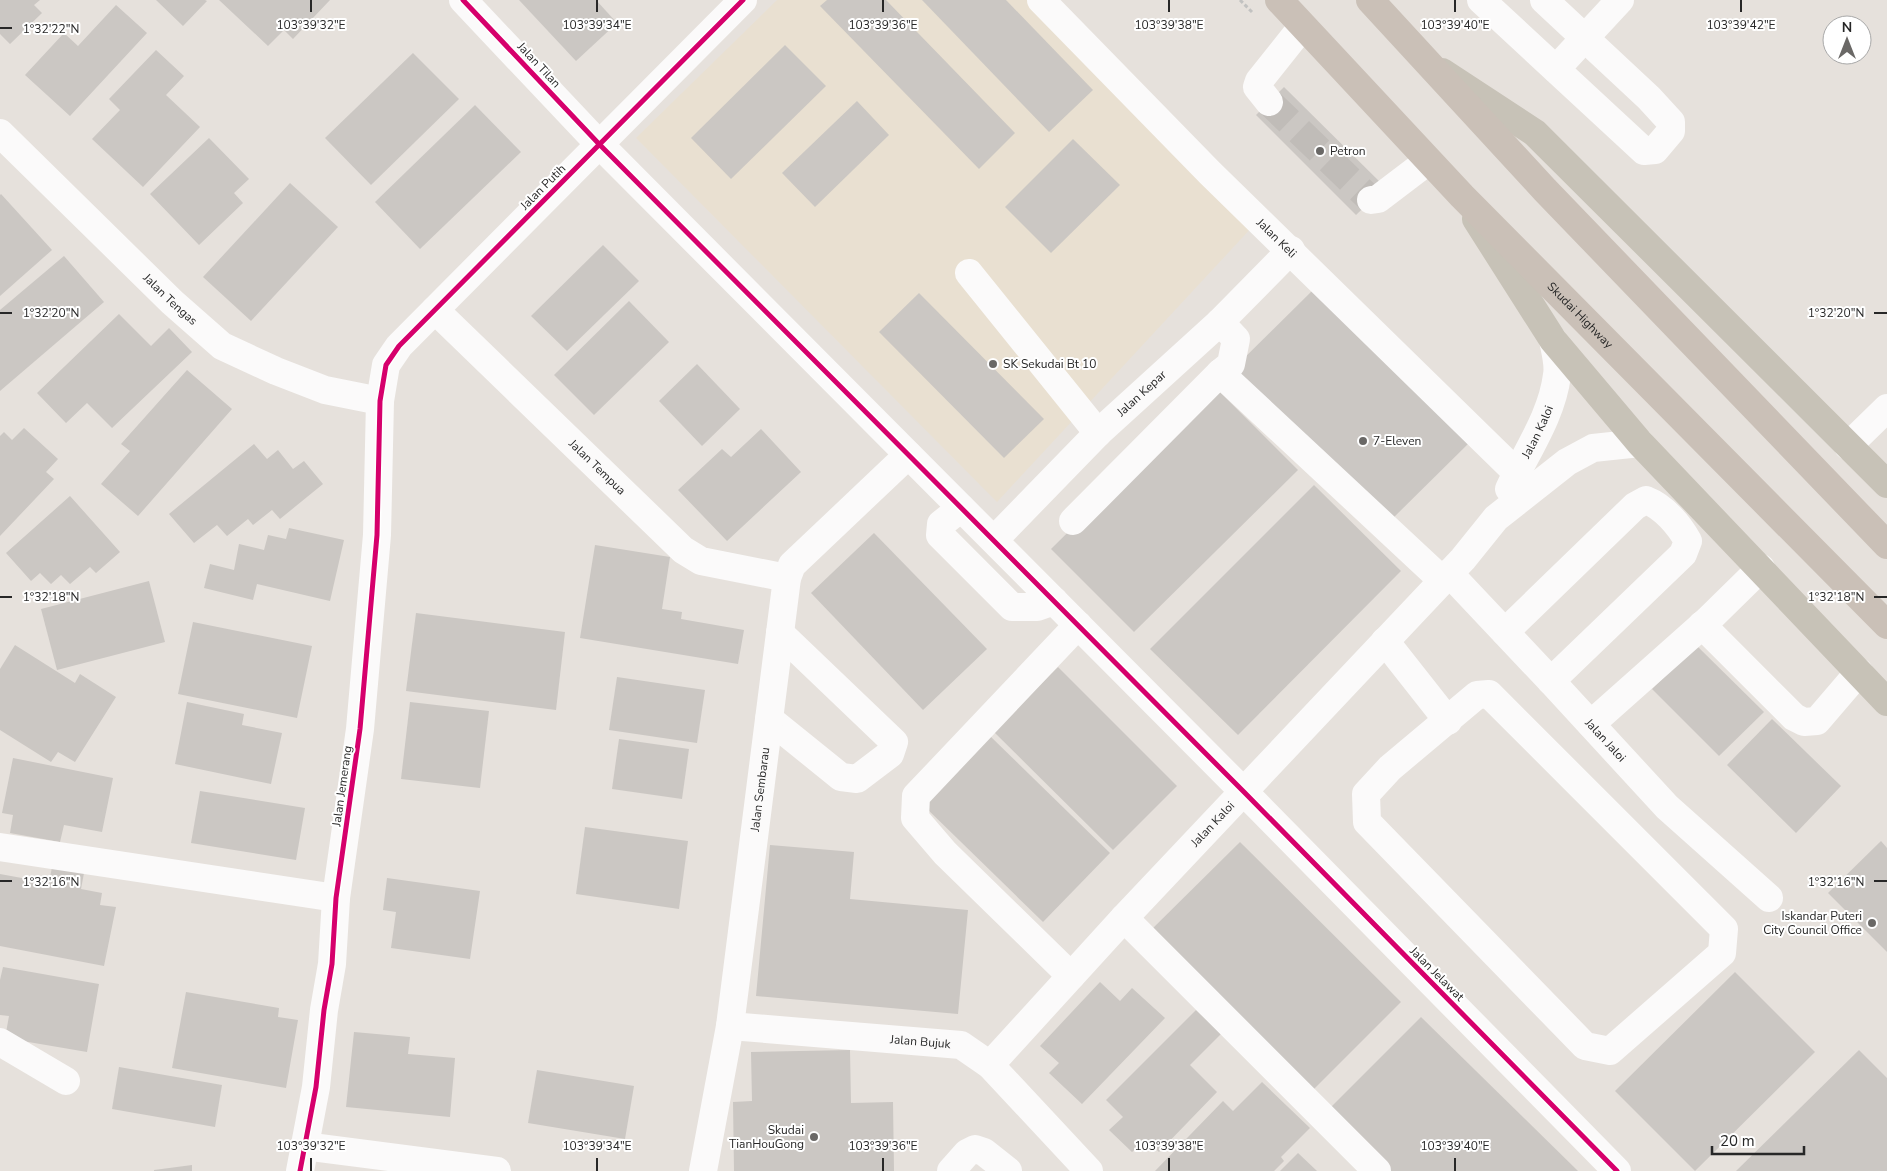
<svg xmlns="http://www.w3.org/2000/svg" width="1887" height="1171" font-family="'Nunito Sans',sans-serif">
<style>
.education{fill:#e9e0d1}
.building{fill:#cbc7c3}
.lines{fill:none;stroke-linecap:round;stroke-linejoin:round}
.minor-tunnel{stroke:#c0bcb8;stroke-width:28;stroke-dasharray:28 14;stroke-linecap:butt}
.path{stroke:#c2c2c1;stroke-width:3;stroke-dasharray:4 2.5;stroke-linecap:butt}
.minor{stroke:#fbfafa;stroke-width:28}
.major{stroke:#c7c2b7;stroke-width:28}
.highway{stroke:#cac0b7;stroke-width:28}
.cycleway-casing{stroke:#fff;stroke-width:8}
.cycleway{stroke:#d6006c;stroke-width:5}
.ticks{fill:none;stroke:#272727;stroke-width:2}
.poi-dot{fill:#6a6866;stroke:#fff;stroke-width:2}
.labels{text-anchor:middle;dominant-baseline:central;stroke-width:4;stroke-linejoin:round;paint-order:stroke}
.street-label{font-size:12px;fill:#272727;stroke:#fff}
.poi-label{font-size:12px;fill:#272727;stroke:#fff;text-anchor:start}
.ticks-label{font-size:12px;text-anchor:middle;fill:#272727;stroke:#fff;stroke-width:4;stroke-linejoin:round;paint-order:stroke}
</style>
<rect width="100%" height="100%" fill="#e6e1dc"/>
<path class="education" d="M777,0h258l219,225 -257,277 -361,-364z"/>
<g class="building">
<path d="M0,0h40l-6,5 8,8 -32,31 -10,-10z"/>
<path d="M156,0h49l2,1 -24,25z"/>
<path d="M219,0h111l-37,39 -9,-9 -16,16z"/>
<path d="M519,0h77l21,23 -41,38z"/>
<path d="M827,0h59l129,133 -36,36 -159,-163z"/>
<path d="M922,0h84l87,90 -44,42z"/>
<path d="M116,5l31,28 -77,83 -45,-41 39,-42 14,13z"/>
<path d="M785,45l41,41 -95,93 -40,-41z"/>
<path d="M156,50l28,26 -18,19 34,32 -57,60 -51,-48 28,-29 -11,-11z"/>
<path d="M413,53l46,46 -88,86 -46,-47z"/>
<path d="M1284,87l101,100 -29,28 -100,-100z"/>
<path d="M857,101l32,34 -74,72 -33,-34z"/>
<path d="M475,105l46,47 -101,97 -45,-47z"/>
<path d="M209,138l40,41 -15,14 9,10 -44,42 -49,-51z"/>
<path d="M1073,139l47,46 -69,68 -46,-46z"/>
<path d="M290,183l48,44 -87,94 -48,-44z"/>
<path d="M1,194l51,56 -52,46v-101z"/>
<path d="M603,245l36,36 -72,70 -36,-35z"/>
<path d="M64,256l40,46 -104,89v-81z"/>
<path d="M1315,288l155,154 -85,84 -155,-154z"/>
<path d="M919,293l125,126 -40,39 -125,-126z"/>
<path d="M629,301l40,41 -75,73 -40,-40z"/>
<path d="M119,314l32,32 18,-18 23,24 -80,76 -25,-25 -21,20 -29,-30z"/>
<path d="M697,364l43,45 -38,37 -43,-45z"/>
<path d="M187,370l45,39 -94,107 -37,-32 29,-33 -9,-7z"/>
<path d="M1215,387l83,83 -164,162 -83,-83z"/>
<path d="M24,428l34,31 -12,13 8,7 -54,57v-100l4,-4 8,8z"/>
<path d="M761,429l40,43 -74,69 -49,-51 44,-41 9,8z"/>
<path d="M254,444l13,15 11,-9 15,19 11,-8 19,23 -43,35 -8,-9 -19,15 -5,-6 -21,17 -10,-11 -23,18 -25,-29z"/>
<path d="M1314,485l87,86 -163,164 -88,-86z"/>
<path d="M70,496l50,56 -24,21 -6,-6 -20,17 -9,-9 -10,9 -11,-11 -9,8 -25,-28z"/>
<path d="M289,528l55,12 -14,61 -73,-17 -4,16 -49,-12 6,-24 24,6 5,-26 25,6 4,-15 18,4z"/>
<path d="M874,533l113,116 -64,61 -112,-117z"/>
<path d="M595,545l75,12 -8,52 20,3 -1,7 63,11 -6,34 -158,-26z"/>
<path d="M149,581l16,61 -108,28 -16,-61z"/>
<path d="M416,613l149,19 -9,78 -150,-19z"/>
<path d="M193,622l119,24 -15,72 -119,-24z"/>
<path d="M15,645l60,38 5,-9 36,23 -41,65 -17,-10 -7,10 -51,-32v-61z"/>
<path d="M1696,645l68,67 -45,44 -67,-67z"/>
<path d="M1058,667l119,119 -64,64 -120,-119z"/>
<path d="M617,677l88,13 -8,53 -88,-13z"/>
<path d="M187,702l57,12 -2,11 40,8 -11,51 -96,-20z"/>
<path d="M410,702l79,9 -9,77 -79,-9z"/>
<path d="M1772,719l69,67 -45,47 -69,-68z"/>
<path d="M989,735l121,118 -67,69 -121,-118z"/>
<path d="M619,739l70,10 -7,50 -70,-10z"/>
<path d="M13,758l100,20 -11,54 -38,-7 -4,17 -50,-9 3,-18 -11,-2z"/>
<path d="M200,791l105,17 -9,52 -105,-17z"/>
<path d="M585,827l103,14 -9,68 -103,-15z"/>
<path d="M1881,841l6,7v104l-59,-59z"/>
<path d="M1240,842l161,160 -91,91 -162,-160z"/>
<path d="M770,845l84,7 -4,47 118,11 -10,104 -202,-18z"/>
<path d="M52,867l32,6 -3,16 21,4 -2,12 16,2 -12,59 -104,-20v-72l49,9z"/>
<path d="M387,878l93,13 -10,68 -79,-11 5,-36 -13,-2z"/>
<path d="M3,967l96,17 -12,68 -82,-14 4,-22 -9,-1v-35z"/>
<path d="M1735,972l80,80 -120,119 -80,-80z"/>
<path d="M1100,982l20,19 12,-13 33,30 -83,86 -33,-31 10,-10 -19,-17z"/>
<path d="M186,992l93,16 -1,9 20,3 -12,68 -114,-20z"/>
<path d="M1196,1010l25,24 -31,31 27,27 -58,60 -13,-13 -14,13 -23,-22 14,-13 -17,-17z"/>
<path d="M1421,1017l157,154h-191l-60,-60z"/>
<path d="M354,1032l56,5 -2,17 47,4 -5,59 -104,-10z"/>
<path d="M850,1050l1,53 42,-1 1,69h-160l-1,-69 19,-1 -1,-49z"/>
<path d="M1859,1050l28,28v93h-151z"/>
<path d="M119,1067l103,18 -7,42 -103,-18z"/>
<path d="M537,1070l97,16 -9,53 -97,-16z"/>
<path d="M1262,1082l48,46 -29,29 3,4 -10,10h-119l68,-70 10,10z"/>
<path d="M1298,1153l19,18h-37z"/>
<path d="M192,1165v6h-38v-1z"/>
</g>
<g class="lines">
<path class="minor-tunnel" d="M1269,102l102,98"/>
<path class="path" d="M1240,0l12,12"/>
<g class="minor">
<path d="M463,0l136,144 645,648 373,379"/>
<path id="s1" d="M1041,0l169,173 307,300"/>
<path d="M1481,0l163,151 11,-1 16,-19v-9l-22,-24 -105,-98"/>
<path d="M1556,69l64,-69"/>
<path d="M1269,102l-12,-15 2,-6 43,-54"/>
<path id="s2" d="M0,133l172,169 50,44 54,25 49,19 55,11"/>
<path d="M1371,200l7,-1 50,-38"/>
<path d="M969,273l129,160"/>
<path id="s3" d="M435,310l248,240 18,11 86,17"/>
<path d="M1220,373l11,-9 5,-25 -16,-17"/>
<path d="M1848,446l39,-38"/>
<path id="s4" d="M1509,489c17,-37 43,-73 48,-114 2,-11 -2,-24 -4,-35"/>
<path d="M961,508l-20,16 -1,11 72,72h25l17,-6"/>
<path d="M1073,521l147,-148 222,207"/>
<path id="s5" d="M994,540l104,-107 122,-111 71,-72"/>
<path id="s6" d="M1449,573l102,108 116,126 102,91"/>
<path d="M1702,625l92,92 10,5 13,-1 42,-49"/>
<path d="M1505,632l130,-126 11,-6c18,7 33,25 42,41l-5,13 -132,127"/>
<path d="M1385,641l63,80"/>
<path d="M1489,694l235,235 -2,24 -112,98 -25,-5 -218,-224 -1,-28 24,-26 87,-73z"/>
<path d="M769,719l72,58 16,2 33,-25 4,-12 -114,-109"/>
<path d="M1591,724l117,-104 53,-52"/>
<path d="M0,847l336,51"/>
<path d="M1124,918l253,253"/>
<path d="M1071,976l-126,-123 -30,-35 1,-22 162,-171"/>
<path id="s7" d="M730,1026l231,19 29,20 99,106"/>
<path d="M0,1042l66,39"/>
<path id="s8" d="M990,1065l134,-147 339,-359 33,-41 71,-56 26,-14 47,-5"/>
<path d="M304,1146l193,25"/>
<path d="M300,1171l16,-84 8,-77 8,-46 4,-66 24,-169 17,-194 3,-134 6,-36 13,-19 344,-346"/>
<path id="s9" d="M703,1171l27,-145 57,-448 5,-13 116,-110"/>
<path d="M951,1171l16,-18 8,-4 9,3 24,19"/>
</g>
<g class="major">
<path d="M1442,72l93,61 352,351"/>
<path d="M1476,219l77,121 87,103 247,259"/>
</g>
<g class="highway">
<path id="s10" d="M1279,0l183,196 425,429"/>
<path d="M1370,0l175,190 342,355"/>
</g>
<defs>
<g id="cycleway">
<path d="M463,0l136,144 645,648 373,379"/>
<path d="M300,1171l16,-84 8,-77 8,-46 4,-66 24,-169 17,-194 3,-134 6,-36 13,-19 344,-346"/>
</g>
</defs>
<use href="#cycleway" class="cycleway-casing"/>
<use href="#cycleway" class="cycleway"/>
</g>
<path class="ticks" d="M311,0v12M597,0v12M883,0v12M1169,0v12M1455,0v12M1741,0v12M0,28h12M0,313h12M1874,313h13M0,597h12M1874,597h13M0,881h12M1874,881h13M311,1158v13M597,1158v13M883,1158v13M1169,1158v13M1455,1158v13"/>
<g class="poi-dot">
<circle cx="1320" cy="151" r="5"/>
<circle cx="993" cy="364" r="5"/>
<circle cx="1363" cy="441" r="5"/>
<circle cx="1872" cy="923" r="5"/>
<circle cx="814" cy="1137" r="5"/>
</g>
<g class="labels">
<g class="street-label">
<text transform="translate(539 65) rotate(47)">Jalan Tilan</text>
<text transform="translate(543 187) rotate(-45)">Jalan Putih</text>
<text stroke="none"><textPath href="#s1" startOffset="335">Jalan Keli</textPath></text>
<text stroke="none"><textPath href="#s2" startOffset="238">Jalan Tengas</textPath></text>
<text stroke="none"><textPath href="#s10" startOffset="436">Skudai Highway</textPath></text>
<text stroke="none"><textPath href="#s5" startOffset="208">Jalan Kepar</textPath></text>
<text stroke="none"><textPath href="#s4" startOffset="64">Jalan Kaloi</textPath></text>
<text stroke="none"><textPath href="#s3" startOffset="226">Jalan Tempua</textPath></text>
<text stroke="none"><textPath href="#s6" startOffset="229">Jalan Jaloi</textPath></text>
<text transform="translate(342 786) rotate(-82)">Jalan Jemerang</text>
<text stroke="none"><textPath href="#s9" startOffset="386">Jalan Sembarau</textPath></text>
<text stroke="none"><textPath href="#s8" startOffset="328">Jalan Kaloi</textPath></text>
<text transform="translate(1437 974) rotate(45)">Jalan Jelawat</text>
<text stroke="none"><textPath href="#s7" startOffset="191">Jalan Bujuk</textPath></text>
</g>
<g class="poi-label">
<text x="1330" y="151">Petron</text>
<text x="1003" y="364">SK Sekudai Bt 10</text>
<text x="1373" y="441">7-Eleven</text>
<text x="1862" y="916" text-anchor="end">Iskandar Puteri<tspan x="1862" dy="14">City Council Office</tspan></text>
<text x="804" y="1130" text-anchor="end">Skudai<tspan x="804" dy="14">TianHouGong</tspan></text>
</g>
</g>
<g class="ticks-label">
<text x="311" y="29">103°39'32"E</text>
<text x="597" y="29">103°39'34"E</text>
<text x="883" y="29">103°39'36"E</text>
<text x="1169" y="29">103°39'38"E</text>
<text x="1455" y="29">103°39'40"E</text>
<text x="1741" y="29">103°39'42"E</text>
<text x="51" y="33">1°32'22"N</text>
<text x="51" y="317">1°32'20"N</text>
<text x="1836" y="317">1°32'20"N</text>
<text x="51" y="601">1°32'18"N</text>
<text x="1836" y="601">1°32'18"N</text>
<text x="51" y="886">1°32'16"N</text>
<text x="1836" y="886">1°32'16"N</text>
<text x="311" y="1150">103°39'32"E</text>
<text x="597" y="1150">103°39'34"E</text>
<text x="883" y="1150">103°39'36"E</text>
<text x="1169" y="1150">103°39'38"E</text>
<text x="1455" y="1150">103°39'40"E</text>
</g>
<g transform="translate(1847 40)"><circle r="24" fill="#ffffff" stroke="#a9a9a9"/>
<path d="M0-4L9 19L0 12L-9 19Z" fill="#6a6866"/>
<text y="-8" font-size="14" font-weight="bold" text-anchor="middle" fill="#272727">N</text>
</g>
<path d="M1712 1146v8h92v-8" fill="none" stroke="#272727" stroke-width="2.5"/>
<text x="1720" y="1146" font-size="15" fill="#272727" stroke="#ffffff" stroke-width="4" paint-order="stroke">20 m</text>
</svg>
